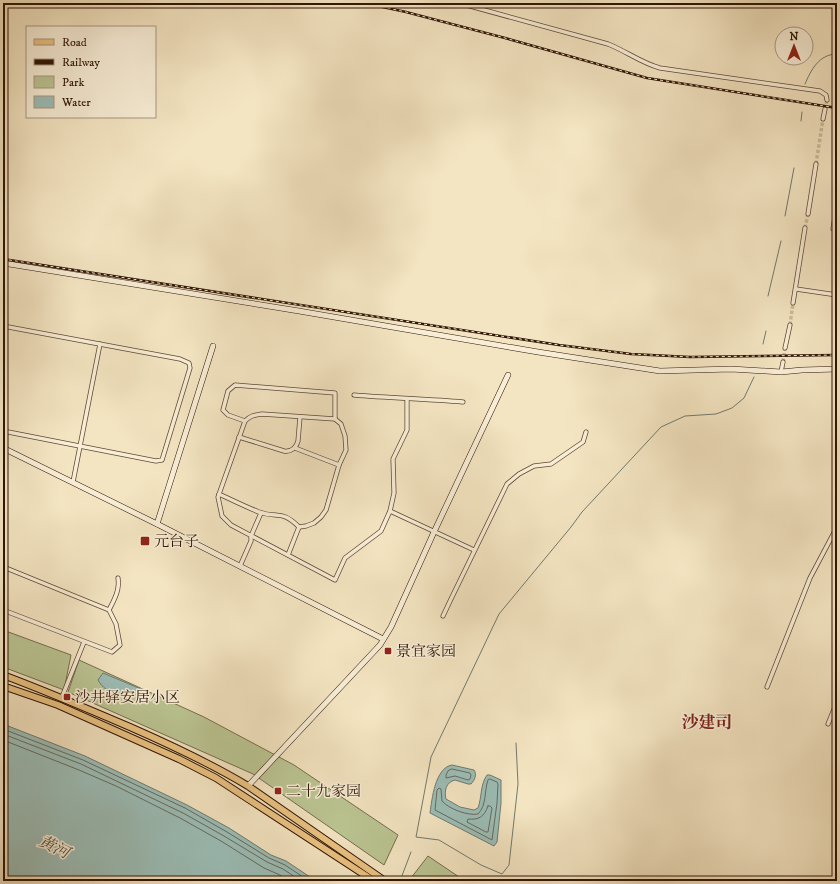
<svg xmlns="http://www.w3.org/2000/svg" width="840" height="884" font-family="'IM FELL DW Pica','Noto Serif SC',serif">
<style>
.green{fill:#bbc593;stroke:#756d4c}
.water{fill:#9cbeb7;stroke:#707a6f}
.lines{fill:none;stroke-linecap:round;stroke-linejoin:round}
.shore{stroke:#666a5e;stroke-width:1}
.stream{stroke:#707a6f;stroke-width:1}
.street-tunnel{stroke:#cdbb9c;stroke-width:3.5;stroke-dasharray:3.5 2;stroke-linecap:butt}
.street-casing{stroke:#604934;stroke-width:5}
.secondary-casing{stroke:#2f1504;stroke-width:6}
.primary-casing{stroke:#2f1504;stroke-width:8}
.street{stroke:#f8eed7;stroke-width:3.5}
.secondary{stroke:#f8eed7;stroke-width:5}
.primary{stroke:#eac281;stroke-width:6}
.rail-casing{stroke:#2f1504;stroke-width:2.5}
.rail{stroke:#f8eed7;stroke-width:1;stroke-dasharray:3;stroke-linecap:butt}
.poi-dot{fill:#8f2418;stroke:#f8eed7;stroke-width:1.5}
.labels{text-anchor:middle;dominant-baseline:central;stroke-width:3;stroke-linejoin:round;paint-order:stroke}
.poi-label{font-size:15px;fill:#2f1504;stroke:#f8eed7;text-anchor:start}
.water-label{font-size:16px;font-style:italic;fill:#555043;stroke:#f8eed7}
.quarter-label{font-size:17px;font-weight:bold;fill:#7a1f14;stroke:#f8eed7}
</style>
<rect width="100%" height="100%" fill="#f4e5c2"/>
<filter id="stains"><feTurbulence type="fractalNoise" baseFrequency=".005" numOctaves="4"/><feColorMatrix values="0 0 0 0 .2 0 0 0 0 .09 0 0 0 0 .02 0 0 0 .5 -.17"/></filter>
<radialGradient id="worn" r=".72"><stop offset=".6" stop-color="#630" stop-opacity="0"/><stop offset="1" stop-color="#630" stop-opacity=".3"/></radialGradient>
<g class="green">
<path d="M3,630l68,25 -7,35 -61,-23z"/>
<path d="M79,660l125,57 90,48 104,70 -14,30 -131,-91 -185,-82z"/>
<path d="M428,856l37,25h-50l-4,-3z"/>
</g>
<g class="water">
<path d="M103,673l38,16 1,3c-14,9 -36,3 -44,-12z"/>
<path d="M3,724l82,32 102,49 42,23 42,27 15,6 30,20h-93l-7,-2 -7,2h-206z"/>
<path d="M452,765l22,5c3,4 1,10 -3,14h-3l-13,-4c-9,2 -11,11 -9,19l14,8 14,3 4,-2c4,-11 2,-23 9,-33h3l11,5v23l-4,39 -3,4 -64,-33c2,-14 5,-45 22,-48z"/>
</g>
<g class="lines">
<g class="shore">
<path d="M3,729l80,31 102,48 42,24 42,26 16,7 24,16"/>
<path d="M3,734l78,30 102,49 41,23 43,26 16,7 18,12"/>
<path d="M3,740l76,30 37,16 64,32 41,23 43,27 16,7 10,6"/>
<path d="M452,769l18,4 1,2 -1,4 -2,1 -13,-4 -9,2v-3l2,-4z"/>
<path d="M490,779l7,3 1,2 -1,19 -5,37 -57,-30 2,-20 2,-2 2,1 1,12c7,8 26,15 36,13 9,-9 6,-23 10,-34z"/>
<path d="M488,806h2l2,2 -4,24h-2l-19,-10 1,-3c11,1 16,-2 20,-13z"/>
</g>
<g class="stream">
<path d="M805,84c6,-14 14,-30 32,-30"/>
<path d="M801,121l1,-9"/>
<path d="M785,216l9,-48"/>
<path d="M768,296l13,-55"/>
<path d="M763,344l3,-13"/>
<path d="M516,743l2,41 -9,81 -7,9 -21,-9 -42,-25 -23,-3 15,-80 68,-143 72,-87 11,-15 79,-85 24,-11 31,-2 16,-6 12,-10 10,-21"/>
<path d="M400,881l11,-29"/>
</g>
<g class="street-tunnel">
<path d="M825,109l2,-9"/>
<path d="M816,164l7,-45"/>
<path d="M805,228l3,-14"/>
<path d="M790,325l3,-22"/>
<path d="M783,362l2,-14"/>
</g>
<defs>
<g id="street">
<path d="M459,3l149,41c18,7 33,19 52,24l160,23 6,4 1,5"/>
<path d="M823,119l2,-10"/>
<path d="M837,204l-4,25 4,2"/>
<path d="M808,214l8,-50"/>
<path d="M796,289l41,6"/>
<path d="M793,303l12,-75"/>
<path d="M3,326l177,33 9,4 1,5 -28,92 -6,1 -153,-30"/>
<path d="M785,348l5,-23"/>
<path d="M781,372l2,-10"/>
<path d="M354,395c36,3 72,4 109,7"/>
<path d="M245,421l-17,-6 -5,-5 5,-19 7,-6 100,8v26"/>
<path d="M239,437l45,14c7,1 12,-3 14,-10l2,-24"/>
<path d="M295,448l44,17"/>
<path d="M73,482l27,-138"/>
<path d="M219,494c13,6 27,13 40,18 19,7 22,-3 40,15"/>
<path d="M390,511l84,39"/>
<path d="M299,527l7,-1 8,-3 7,-6 5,-7 13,-45 7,-15 -1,-14 -4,-12 -6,-5 -73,-5c-8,1 -12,2 -17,7l-27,76 4,19 9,9 104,55 10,-22 36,-27 9,-20 4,-18 -1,-34 14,-29v-30"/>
<path d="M288,555l11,-28"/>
<path d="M240,566l11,-25v-5l10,-23"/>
<path d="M3,573l3,-5 103,42 7,14 4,21 -8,7 -109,-42"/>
<path d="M109,610c5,-10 11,-20 9,-32"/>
<path d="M443,616l8,-17 56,-115 12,-10 15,-8 17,-2 32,-22 3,-10"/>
<path d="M767,687l43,-109 27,-51"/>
<path d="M62,697l22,-55"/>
<path d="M828,724l9,-22"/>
</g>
<g id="secondary">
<path d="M3,263l296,48 239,41 122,19 71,-2 50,3 21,-2 35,-1"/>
<path d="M3,448l154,76 226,115"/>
<path d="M157,524l56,-178"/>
<path d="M248,786l132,-141 11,-18 43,-95 74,-157"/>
</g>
<g id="primary">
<path d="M3,675c43,16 85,34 127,52 41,18 80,36 118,59l137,95"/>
<path d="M3,686l55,19 121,54 37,19 158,103"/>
</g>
</defs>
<use href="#street" class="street-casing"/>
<use href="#secondary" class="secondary-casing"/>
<use href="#primary" class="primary-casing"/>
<use href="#street" class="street"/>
<use href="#secondary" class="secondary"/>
<use href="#primary" class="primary"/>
<defs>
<g id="rail">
<path d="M364,3l42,9 99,26 142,40 190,30"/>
<path d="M3,259l556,86 72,9 59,3 147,-2"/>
</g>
</defs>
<use href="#rail" class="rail-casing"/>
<use href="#rail" class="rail"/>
</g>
<g class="poi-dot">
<rect x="140" y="536" width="10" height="10" rx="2"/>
<rect x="384" y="647" width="8" height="8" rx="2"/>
<rect x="63" y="693" width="8" height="8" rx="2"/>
<rect x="274" y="787" width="8" height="8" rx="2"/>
</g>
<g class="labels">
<g class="poi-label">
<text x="154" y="541">元台子</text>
<text x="396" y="651">景宜家园</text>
<text x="75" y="697">沙井驿安居小区</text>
<text x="286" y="791">二十九家园</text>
</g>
<g class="water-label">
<text transform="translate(54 847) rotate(26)">黄河</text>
</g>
<g class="quarter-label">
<text x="707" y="723">沙建司</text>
</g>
</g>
<rect width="840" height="884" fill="none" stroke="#f4e5c2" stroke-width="16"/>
<rect x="4" y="4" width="832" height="876" fill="none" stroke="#2f1504" stroke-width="2"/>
<rect x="8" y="8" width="824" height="868" fill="none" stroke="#2f1504"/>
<rect x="26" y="26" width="130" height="92" fill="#f8eed7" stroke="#a89783"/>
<rect x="34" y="39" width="20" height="6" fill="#eac281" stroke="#a89783"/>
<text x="62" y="46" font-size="12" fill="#2f1504">Road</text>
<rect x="34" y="59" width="20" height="6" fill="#2f1504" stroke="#a89783"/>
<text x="62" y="66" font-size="12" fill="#2f1504">Railway</text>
<rect x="34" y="76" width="20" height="12" fill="#bbc593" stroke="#a89783"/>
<text x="62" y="86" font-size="12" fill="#2f1504">Park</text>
<rect x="34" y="96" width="20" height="12" fill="#9cbeb7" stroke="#a89783"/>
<text x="62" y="106" font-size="12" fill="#2f1504">Water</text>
<g transform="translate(794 46)"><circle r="19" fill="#f8eed7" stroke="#a89783"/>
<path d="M0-3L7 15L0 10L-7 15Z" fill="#8f2418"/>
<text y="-6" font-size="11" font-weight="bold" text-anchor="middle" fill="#2f1504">N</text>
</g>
<rect width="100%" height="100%" filter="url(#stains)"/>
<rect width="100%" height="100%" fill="url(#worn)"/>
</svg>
